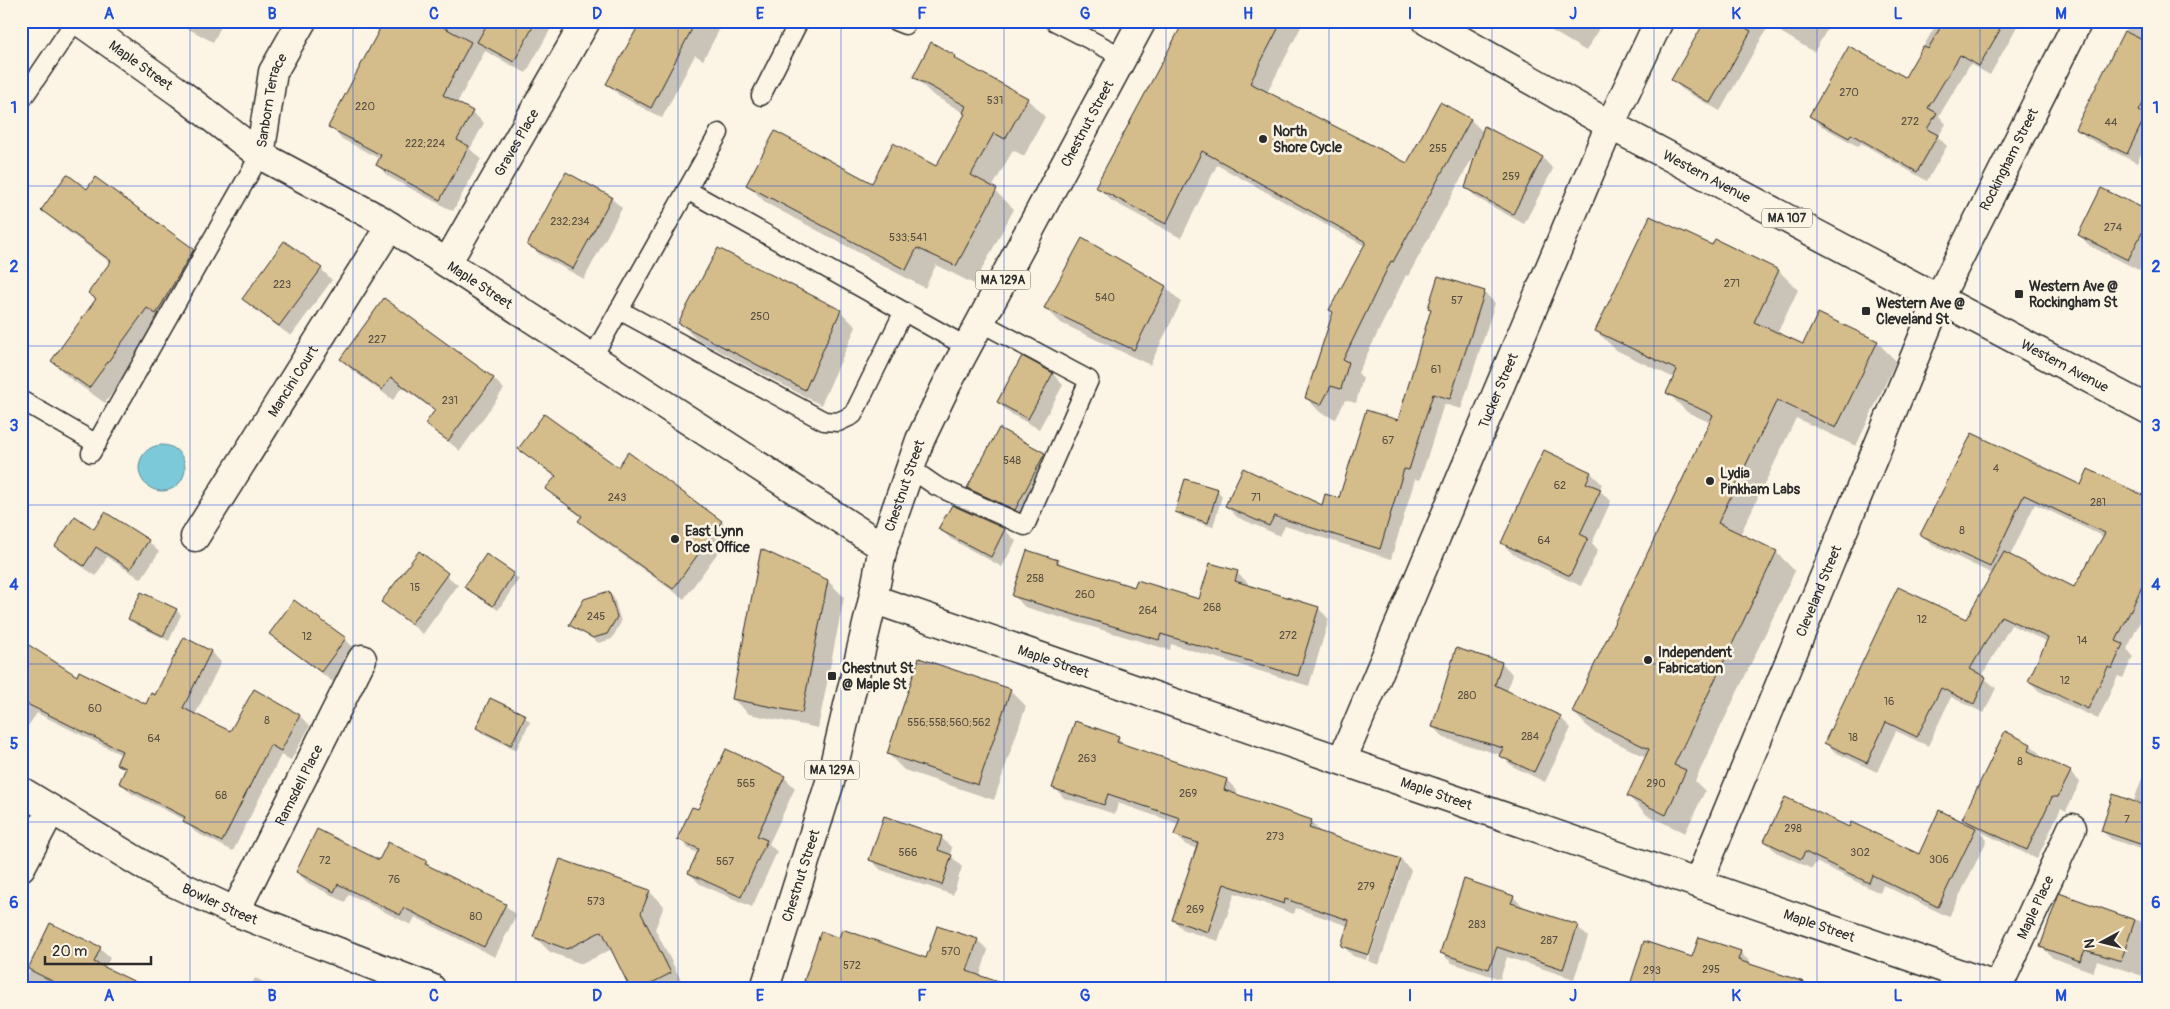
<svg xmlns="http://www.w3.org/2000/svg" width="2170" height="1009" font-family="Pangolin,sans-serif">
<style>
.water{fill:#7bcad9;stroke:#5b8a93}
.shadow{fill:#0003;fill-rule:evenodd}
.building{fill:#d5bc8b;stroke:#2b2b2b}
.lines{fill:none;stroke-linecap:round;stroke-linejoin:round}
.lane-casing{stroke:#2b2b2b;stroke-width:21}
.street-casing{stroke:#2b2b2b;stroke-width:31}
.secondary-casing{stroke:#2b2b2b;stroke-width:31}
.primary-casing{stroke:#2b2b2b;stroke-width:31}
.lane{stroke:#fcf5e5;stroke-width:18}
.street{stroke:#fcf5e5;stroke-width:28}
.secondary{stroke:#fcf5e5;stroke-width:28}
.primary{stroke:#fcf5e5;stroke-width:28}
.grid{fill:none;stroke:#1d4ed8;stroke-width:1;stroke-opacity:0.55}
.poi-dot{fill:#2b2b2b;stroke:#fcf5e5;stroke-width:2}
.labels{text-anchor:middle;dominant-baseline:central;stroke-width:5;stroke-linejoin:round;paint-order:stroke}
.number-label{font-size:11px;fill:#564f43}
.shield{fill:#fcf5e5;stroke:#6a6863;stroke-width:1}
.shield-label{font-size:12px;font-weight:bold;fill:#2b2b2b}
.street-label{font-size:14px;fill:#2b2b2b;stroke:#fcf5e5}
.poi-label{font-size:14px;font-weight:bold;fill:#2b2b2b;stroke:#fcf5e5;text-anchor:start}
.neatline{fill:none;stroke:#1d4ed8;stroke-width:2}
.grid-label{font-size:16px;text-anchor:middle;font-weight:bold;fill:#1d4ed8}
</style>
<rect width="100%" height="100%" fill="#fcf5e5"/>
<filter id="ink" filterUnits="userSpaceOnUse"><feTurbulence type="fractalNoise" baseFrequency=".02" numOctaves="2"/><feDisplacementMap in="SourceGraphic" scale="10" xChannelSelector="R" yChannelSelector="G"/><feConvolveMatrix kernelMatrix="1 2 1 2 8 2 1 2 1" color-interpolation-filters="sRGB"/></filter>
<g filter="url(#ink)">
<circle class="water" cx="162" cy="468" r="23"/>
<g class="shadow">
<path d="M174,21h50l-11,21z"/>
<path d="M361,21h194l-29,52 -41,-22 -28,52 15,9 12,11 -14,26 11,10 -28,52 -64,-34 -12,-12 3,-6 -38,-20 -12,-12 50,-95z"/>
<path d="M643,21h81l-21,39 -8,-5 -33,63 -43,-23 -11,-11z"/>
<path d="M1185,21h112l5,4 -35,68 141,72 33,-61 30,16 12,12 1,-5 59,31 10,11 -29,55 -47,-26 -11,-11 9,-34 -67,123 -2,-1 -48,98 5,5 -7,25 -11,-3 -9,19 -15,-6 -15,-15 59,-152 -148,-81 -36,73 -69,-37 -15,-14z"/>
<path d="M1535,21h68l-17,30z"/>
<path d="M1706,21h126l-18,31 -45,-27 -49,86 -37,-21 -10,-10z"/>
<path d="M1938,21h82l-30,54 -20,-11 -31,52 7,8 -8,13 9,9 -20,35 -66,-38 -2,4 -39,-22 -9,-9 94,-37z"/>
<path d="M2130,21h19v117l-12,25 -50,-25 -10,-10z"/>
<path d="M955,57l7,7 65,35 18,18 -21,39 -11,-6 -21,38 22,21 -40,75 -38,-19 -11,23 -159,-85 -18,-18h124l64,-17 30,-54 -33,-19 -19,-18z"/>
<path d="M95,179l98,71 16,16 -37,63 -9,-6 -58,80 -37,-26 -16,-16 45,-60 -8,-8 22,-30 -52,-38 -16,-16 44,-19z"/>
<path d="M611,198l11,10 -38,71 -44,-24 -11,-11z"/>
<path d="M2149,213v38l-10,19 -49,-24 -11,-11z"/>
<path d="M1715,241l64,30 19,19 -21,44 26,12 74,-4 19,19 -40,85 -60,-28 -56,117 36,17 19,19 -100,210 10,10 -20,42 -38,-18 -19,-19 18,-39 -54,-26 -19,-19 138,-289 -24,-11 -20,-20 7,-14 -58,-28 -20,-19 116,-84z"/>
<path d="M285,242l36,27 11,11 -41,56 -36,-26 -11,-11z"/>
<path d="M1165,286l16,16 -31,63 -89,-42 -16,-16z"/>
<path d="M1484,292l11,11 -34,106 -17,-5 -24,76 -5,-1 -24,80 -106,-33 -5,10 -43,-19 -11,-11h97l17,-6 58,-79 34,-110 -3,-3z"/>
<path d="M840,311l16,16 -35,78 -126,-67 -16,-16z"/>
<path d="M1022,358l31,16 10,11 -24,44 -30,-16 -11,-11z"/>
<path d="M341,359l153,20 10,10 -44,62 -33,-27 9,-12 -34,-25 -9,13 -41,-30z"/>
<path d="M1972,435l109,52 68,13v103l-22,46 6,7 -10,22 -5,-2 -20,43 -59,-28 -10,-10 19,-39 -37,-17 -29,51 14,12 -12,25 -33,-16 -23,49 -32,-15 -19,41 -42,-20 -10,-10 141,-121 27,-47 -61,-29 -10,-11zM2035,504l69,33 -29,52 -65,-33z"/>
<path d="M520,449l98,20 11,-15 93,68 10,11 -48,66 -93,-67 -11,-11 2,-3 -35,-29 9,-11z"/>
<path d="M1545,451l46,22 11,11 -3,6 12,11 -19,42 6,7 -17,36 -68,-32 -11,-11z"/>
<path d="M1044,454l11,11 -29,55 -46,-21 -11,-11z"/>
<path d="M1217,490l5,6 -9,31 -31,-10 -5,-5z"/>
<path d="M952,506l53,24 11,11 -14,26 -51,-28 -11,-10z"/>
<path d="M94,531l54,10 11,11 -18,27 -34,-22 -11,19 -28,-19 -11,-11z"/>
<path d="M419,553l39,32 -35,49 -40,-32z"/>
<path d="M486,556l33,23 -21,31 -27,-18z"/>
<path d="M1058,561l5,5 72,22 65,12 37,-27 11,10 -1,3 71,22 11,11 -20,67 -138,-42 -1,6 -145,-43 -11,-11z"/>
<path d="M828,581l16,16 -26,131 -69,-14 -16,-15z"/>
<path d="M609,593l5,5 7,24 -9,17 -13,4 -28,-18z"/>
<path d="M176,610l5,5 -12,26 -34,-17 -5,-6z"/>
<path d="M271,634l74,5 11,11 -23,32 -51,-38z"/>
<path d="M21,641l56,37 70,27 64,-53 10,10 -26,53 35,18 25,-43 45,26 10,10 -19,34 -10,-5 -48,96 -38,-19 -10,-12 -54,-27 -10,-10 5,-11 -8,-9 4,-8 -85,-42 -9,13 -7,-5z"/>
<path d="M1502,663l10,11 -5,18 53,25 11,11 -26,54 -33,-16 -11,-11 -57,-17 -11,-11z"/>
<path d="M1010,690l16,16 -32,94 -90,-30 -16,-16z"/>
<path d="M525,717l5,5 -14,28 -34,-17 -5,-5z"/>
<path d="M1118,738l10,10 99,32 10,11 -1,4 75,26 10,12 80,27 10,10 -32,95 -11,-4 33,-97h-3l-32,96 -13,-4 -11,-11 6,-19 -52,-18 -2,6 -59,-21 -17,48 -34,-11 -11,-10 25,-71 -12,-4 -10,-10 3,-11 -61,-21 -3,11 -51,-16 -10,-11z"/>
<path d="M2031,745l9,9 -1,4 31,14 10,10 -14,29 -5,-3 -24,51 -58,-28 8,9 -38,77 -66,-32 -3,8 -64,-31 -4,7 -36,-17 -11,-11 85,-12 69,26 52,-29 -7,-7z"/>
<path d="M2149,759v93l-38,-13 -9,-8 31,-28z"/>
<path d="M784,777l11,11 -26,56 8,8 -25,55 -52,-23 -11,-11 9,-20 -9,-4 -10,-11 20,-27z"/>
<path d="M941,837l11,11 -2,7 12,12 -9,28 -72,-25 -11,-11z"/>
<path d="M380,862h46l8,8 71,35 11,10 -21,42 -80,-40 -4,8 -62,-31 -4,8 -37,-19 -11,-11z"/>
<path d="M649,891l15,15 -9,23 30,59h-53l-20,-39 -30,15 -32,-12 -15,-15z"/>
<path d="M2060,895l89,29v54l-52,-17 -4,11 -40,-14 -12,-12z"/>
<path d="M1513,897l11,10 53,19 11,11 -14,42 -67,-22 -7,22 -48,-16 -11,-10z"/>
<path d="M51,925l49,24 10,9 -5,10 30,20h-114z"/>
<path d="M977,940l11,10 -12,38h-164l-7,-7 122,-22z"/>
<path d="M1740,952l11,11 -1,3 49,16 6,6h-175l63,-29z"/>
<path d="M255,978l21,10h-26z"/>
</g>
<g class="building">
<path d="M384,21h48l39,21 -28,53 30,16 -16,29 12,6 -29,54 -64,-35 5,-10 -53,-28z"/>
<path d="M489,21h47l-22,41 -37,-20z"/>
<path d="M641,21h55l-45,87 -45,-24z"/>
<path d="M1184,21h98l-32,62 157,80 33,-61 31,17 -78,143 -2,-1 -48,99 6,2 -8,27 -10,-3 -10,19 -16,-7 28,-86 -4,-2 37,-68 -164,-91 -36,73 -71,-37z"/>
<path d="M1705,21h28l18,10 -41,72 -39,-23z"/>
<path d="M1944,21h41l15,9 -21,36 -19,-11 -32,53 9,5 -10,16 11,6 -21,37 -66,-38 -2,4 -40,-22 40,-70 56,31 18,-31 5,3z"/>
<path d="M2124,31l25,12v49l-10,19 7,4 -19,39 -52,-25z"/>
<path d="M931,42l25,14 -2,2 74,40 -23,41 -11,-6 -23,42 26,14 -41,77 -39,-18 -11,22 -160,-85 29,-54 97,52 21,-40 43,23 29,-52 -2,-1 3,-7 -53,-29z"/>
<path d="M1484,126l59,31 -30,57 -48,-26z"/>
<path d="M566,172l46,25 -39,72 -46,-24z"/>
<path d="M67,174l20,15 8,-12 99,72 -38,65 -9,-6 -58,80 -38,-27 45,-62 -8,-6 23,-32 -70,-51z"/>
<path d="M2101,188l48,23v8l-21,41 -50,-25z"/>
<path d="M1650,216l62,29 3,-6 64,31 -25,52 49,22 15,-31 60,28 -42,87 -59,-28 -59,123 59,28 -103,214 12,5 -20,45 -39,-19 22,-47 -77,-37 141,-297 -47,-22 11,-23 -82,-39z"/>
<path d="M1082,238l84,48 -32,64 -90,-42z"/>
<path d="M284,241l38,27 -43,58 -37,-27z"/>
<path d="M718,248l123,62 -36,80 -127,-67z"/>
<path d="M1438,276l47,15 -35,108 -17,-5 -24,76 -5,-1 -24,80 -106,-33 -5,10 -44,-20 18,-38 79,37 3,-11 14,4 27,-88 32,10 33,-111 -3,-1z"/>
<path d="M384,298l110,80 -46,63 -23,-17 10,-14 -44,-33 -9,13 -42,-31z"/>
<path d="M1022,356l31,17 -25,46 -31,-17z"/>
<path d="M544,414l74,53 10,-15 94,69 -49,68 -95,-68 4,-5 -37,-27 11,-13 -38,-27z"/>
<path d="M999,428l46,25 -30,57 -48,-22z"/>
<path d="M1972,433l109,52 7,-16 61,29v74l-33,69 7,3 -11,25 -4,-2 -20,42 -60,-28 20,-43 -47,-22 -31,53 16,8 -12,27 -33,-16 -24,49 -31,-15 -19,41 -43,-20 74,-156 68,32 38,-67 70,35 31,-54 -81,-38 -34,72 -70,-32z"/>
<path d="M1544,450l47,22 -5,11 15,6 -21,45 8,4 -18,38 -69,-33z"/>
<path d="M1185,479l33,10 -10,34 -33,-11z"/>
<path d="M952,505l53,24 -14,28 -53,-28z"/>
<path d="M105,512l44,28 -19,29 -34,-22 -12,19 -29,-20 20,-30 19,13z"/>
<path d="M761,549l67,31 -26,133 -70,-14z"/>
<path d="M1027,550l31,10 -1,3 77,24 3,-7 62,19 11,-36 28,8 -3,10 84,26 -21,69 -137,-42 -2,6 -147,-44z"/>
<path d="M419,551l29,22 -37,51 -30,-22z"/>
<path d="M486,554l28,19 -21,33 -29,-19z"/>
<path d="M609,591l8,26 -10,17 -14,4 -24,-13 15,-26z"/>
<path d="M141,592l36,17 -14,27 -35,-17z"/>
<path d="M294,600l52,38 -25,34 -52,-38z"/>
<path d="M184,637l27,14 -28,57 47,23 24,-42 46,26 -19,36 -11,-6 -48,97 -39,-20 2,-5 -66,-34 7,-15 -10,-4 6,-13 -101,-50v-61l56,36 2,-5 67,33 5,-11 4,2z"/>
<path d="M1456,648l46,14 -7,23 66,31 -27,56 -35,-16 4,-8 -71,-21z"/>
<path d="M919,658l92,31 -33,96 -91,-31z"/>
<path d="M490,698l36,17 -15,30 -35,-17z"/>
<path d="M1075,721l44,15 -2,6 110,37 -3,11 88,30 -3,8 92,31 -32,96 -28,-9 8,-26 -64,-21 -1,5 -60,-20 -16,48 -36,-12 26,-77 -24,-8 6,-17 -72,-24 -4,11 -52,-17z"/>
<path d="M2005,731l26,13 -3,7 43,20 -13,26h-6l-25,53 -65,-31z"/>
<path d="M726,749l59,27 -28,60 10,4 -26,57 -53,-24 11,-24 -22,-10 15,-32 6,2z"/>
<path d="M2113,794l36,13v40l-48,-16z"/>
<path d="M1785,797l64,30 2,-5 68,32 20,-44 37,18 -38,79 -66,-32 -3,8 -64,-31 -4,7 -37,-18z"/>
<path d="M884,816l58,20 -4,14 14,5 -10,30 -73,-25z"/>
<path d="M317,829l62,31 9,-18 39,19 -2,3 81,40 -22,43 -80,-39 -4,7 -62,-31 -4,8 -38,-20z"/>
<path d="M560,859l90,31 -9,23 30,60 -29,15h-12l-28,-57 -35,18 -34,-12z"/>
<path d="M1464,879l50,17 -3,7 67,22 -15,44 -66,-22 -8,22 -49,-16z"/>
<path d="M2059,893l76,27 -14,41 -36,-11 -5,11 -40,-14z"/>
<path d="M50,923l51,24 -7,15 54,26h-82l-38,-19z"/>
<path d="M937,926l41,13 -11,32 34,12 -1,5h-177l-19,-7 17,-50 18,7 3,-9 84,29z"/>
<path d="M1699,937l42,14 -3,9 66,22 -1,6h-174l15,-47 48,16z"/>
</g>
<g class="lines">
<defs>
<g id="lane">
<path d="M895,21l10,4 2,-4"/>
<path d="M1054,21l69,36"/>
<path d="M761,96l38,-75"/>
<path d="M21,101l54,-80"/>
<path d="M687,190l280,157"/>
<path d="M619,310l205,111 14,1 15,-7 50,-102"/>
<path d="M592,358l127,-225"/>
<path d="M21,400l76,44"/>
<path d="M91,453l169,-298"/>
<path d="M910,468l26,18 89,40 64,-146 -109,-58"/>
</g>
<g id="street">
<path id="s1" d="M260,155l13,-83 29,-51"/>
<path id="s2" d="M447,263l139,-242"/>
<path id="s3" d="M195,537l195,-311"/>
<path id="s4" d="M1342,760l268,-635 49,-104"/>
<path id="s5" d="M21,791l147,89 68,32 195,76"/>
<path d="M21,867l30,-57"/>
<path id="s6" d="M1698,883l241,-585 139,-277"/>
<path id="s7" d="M235,912l127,-253"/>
<path id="s8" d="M1998,987l74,-159"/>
</g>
<g id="secondary">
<path id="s9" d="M79,21l101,72 80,62 119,64 504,328"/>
<path id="s10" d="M873,599l1128,389"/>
</g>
<g id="primary">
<path id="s11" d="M1427,21l183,104 539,285"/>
<path id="s12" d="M765,988l65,-206 43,-183 10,-52 37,-107 26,-54 196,-365"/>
</g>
</defs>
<use href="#lane" class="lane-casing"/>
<use href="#street" class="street-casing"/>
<use href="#secondary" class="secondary-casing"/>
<use href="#primary" class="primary-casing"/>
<use href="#lane" class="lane"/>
<use href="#street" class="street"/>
<use href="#secondary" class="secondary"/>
<use href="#primary" class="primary"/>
</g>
</g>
<path class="grid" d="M190,21v967M353,21v967M516,21v967M678,21v967M841,21v967M1004,21v967M1166,21v967M1329,21v967M1492,21v967M1654,21v967M1817,21v967M1980,21v967M21,186h2128M21,346h2128M21,505h2128M21,664h2128M21,822h2128"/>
<g class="poi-dot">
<circle cx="1263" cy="139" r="5"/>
<rect x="2014" y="289" width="10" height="10" rx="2.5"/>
<rect x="1861" y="306" width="10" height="10" rx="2.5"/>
<circle cx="1710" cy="481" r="5"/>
<circle cx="675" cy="539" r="5"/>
<circle cx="1648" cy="660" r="5"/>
<rect x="827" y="671" width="10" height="10" rx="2.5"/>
</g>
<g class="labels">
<g class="number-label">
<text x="1849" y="92">270</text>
<text x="995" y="100">531</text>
<text x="365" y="106">220</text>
<text x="1910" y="121">272</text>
<text x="2111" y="122">44</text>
<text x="425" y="143">222;224</text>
<text x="1438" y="148">255</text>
<text x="1511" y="176">259</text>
<text x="570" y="221">232;234</text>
<text x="2113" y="227">274</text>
<text x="908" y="237">533;541</text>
<text x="1732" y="283">271</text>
<text x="282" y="284">223</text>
<text x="1105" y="297">540</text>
<text x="1457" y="300">57</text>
<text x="760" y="316">250</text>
<text x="377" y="339">227</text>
<text x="1436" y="369">61</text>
<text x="450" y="400">231</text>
<text x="1388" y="440">67</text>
<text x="1012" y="460">548</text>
<text x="1996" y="468">4</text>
<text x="1560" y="485">62</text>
<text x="617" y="497">243</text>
<text x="1256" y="497">71</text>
<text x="2098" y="502">281</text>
<text x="1962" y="530">8</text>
<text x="1544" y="540">64</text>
<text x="1035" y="578">258</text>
<text x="415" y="587">15</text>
<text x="1085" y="594">260</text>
<text x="1212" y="607">268</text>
<text x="1148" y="610">264</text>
<text x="596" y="616">245</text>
<text x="1922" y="619">12</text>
<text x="1288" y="635">272</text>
<text x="307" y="636">12</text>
<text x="2082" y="640">14</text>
<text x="2065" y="680">12</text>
<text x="1467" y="695">280</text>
<text x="1889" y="701">16</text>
<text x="95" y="708">60</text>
<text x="267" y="720">8</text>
<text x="949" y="722">556;558;560;562</text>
<text x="1530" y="736">284</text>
<text x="1853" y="737">18</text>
<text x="154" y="738">64</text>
<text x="1087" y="758">263</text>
<text x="2020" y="761">8</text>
<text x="746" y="783">565</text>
<text x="1656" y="783">290</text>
<text x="1188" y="793">269</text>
<text x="221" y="795">68</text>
<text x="2127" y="819">7</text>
<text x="1793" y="828">298</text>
<text x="1275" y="836">273</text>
<text x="908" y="852">566</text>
<text x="1860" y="852">302</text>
<text x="1939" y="859">306</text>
<text x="325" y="860">72</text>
<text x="725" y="861">567</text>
<text x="394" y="879">76</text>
<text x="1366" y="886">279</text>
<text x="596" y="901">573</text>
<text x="1195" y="909">269</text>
<text x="476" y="916">80</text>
<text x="1477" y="924">283</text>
<text x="1549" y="940">287</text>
<text x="951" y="951">570</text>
<text x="852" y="965">572</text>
<text x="1711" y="969">295</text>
<text x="1652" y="970">293</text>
</g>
<g class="shield">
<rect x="1762" y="208.5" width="50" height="19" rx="4"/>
<rect x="975.5" y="270.5" width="55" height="19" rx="4"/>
<rect x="804.5" y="760.5" width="55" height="19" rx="4"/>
</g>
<g class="shield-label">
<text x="1787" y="218">MA 107</text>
<text x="1003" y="280">MA 129A</text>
<text x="832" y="770">MA 129A</text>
</g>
<g class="street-label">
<text stroke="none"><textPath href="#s9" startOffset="76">Maple Street</textPath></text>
<text stroke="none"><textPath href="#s1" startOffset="56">Sanborn Terrace</textPath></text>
<text stroke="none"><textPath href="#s12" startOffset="928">Chestnut Street</textPath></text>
<text stroke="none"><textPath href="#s2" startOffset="139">Graves Place</textPath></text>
<text stroke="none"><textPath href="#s6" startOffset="788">Rockingham Street</textPath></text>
<text stroke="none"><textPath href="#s11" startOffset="320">Western Avenue</textPath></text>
<text stroke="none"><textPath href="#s9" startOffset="481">Maple Street</textPath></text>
<text stroke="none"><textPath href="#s11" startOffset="725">Western Avenue</textPath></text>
<text stroke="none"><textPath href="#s3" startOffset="184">Mancini Court</textPath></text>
<text stroke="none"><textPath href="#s4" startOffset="401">Tucker Street</textPath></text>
<text stroke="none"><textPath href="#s12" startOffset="522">Chestnut Street</textPath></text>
<text stroke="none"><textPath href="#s6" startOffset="316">Cleveland Street</textPath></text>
<text stroke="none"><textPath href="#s10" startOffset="191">Maple Street</textPath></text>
<text stroke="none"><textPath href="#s7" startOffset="142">Ramsdell Place</textPath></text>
<text stroke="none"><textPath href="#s10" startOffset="596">Maple Street</textPath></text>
<text stroke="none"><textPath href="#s12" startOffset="118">Chestnut Street</textPath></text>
<text stroke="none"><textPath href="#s5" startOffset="229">Bowler Street</textPath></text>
<text stroke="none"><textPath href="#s8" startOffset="88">Maple Place</textPath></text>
<text stroke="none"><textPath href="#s10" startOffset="1001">Maple Street</textPath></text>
</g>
<g class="poi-label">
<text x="1273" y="131">North<tspan x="1273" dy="16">Shore Cycle</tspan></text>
<text x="2029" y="286">Western Ave @<tspan x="2029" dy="16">Rockingham St</tspan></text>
<text x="1876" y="303">Western Ave @<tspan x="1876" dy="16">Cleveland St</tspan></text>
<text x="1720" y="473">Lydia<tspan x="1720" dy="16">Pinkham Labs</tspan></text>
<text x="685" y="531">East Lynn<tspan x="685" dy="16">Post Office</tspan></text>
<text x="1658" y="652">Independent<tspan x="1658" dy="16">Fabrication</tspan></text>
<text x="842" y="668">Chestnut St<tspan x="842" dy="16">@ Maple St</tspan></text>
</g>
</g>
<rect width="2170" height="1009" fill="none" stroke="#fcf5e5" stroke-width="55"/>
<g transform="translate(2102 942) rotate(263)" stroke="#fcf5e5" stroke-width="4" paint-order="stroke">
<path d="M0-4L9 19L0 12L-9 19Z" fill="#2b2b2b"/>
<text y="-8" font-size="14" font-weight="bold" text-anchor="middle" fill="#2b2b2b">N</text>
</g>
<path d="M45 956v8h106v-8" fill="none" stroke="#2b2b2b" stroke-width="2.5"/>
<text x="52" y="956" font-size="15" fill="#2b2b2b" stroke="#fcf5e5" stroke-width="4" paint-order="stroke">20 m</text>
<rect x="28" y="28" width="2114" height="954" class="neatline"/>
<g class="grid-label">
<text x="109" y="19">A</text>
<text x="272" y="19">B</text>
<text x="434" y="19">C</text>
<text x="597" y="19">D</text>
<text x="760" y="19">E</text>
<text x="922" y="19">F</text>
<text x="1085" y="19">G</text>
<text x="1248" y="19">H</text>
<text x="1410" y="19">I</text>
<text x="1573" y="19">J</text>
<text x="1736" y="19">K</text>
<text x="1898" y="19">L</text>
<text x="2061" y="19">M</text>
<text x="14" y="113">1</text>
<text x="2156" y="113">1</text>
<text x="14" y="272">2</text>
<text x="2156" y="272">2</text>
<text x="14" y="431">3</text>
<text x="2156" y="431">3</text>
<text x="14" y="590">4</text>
<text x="2156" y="590">4</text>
<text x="14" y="749">5</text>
<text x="2156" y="749">5</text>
<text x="14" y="908">6</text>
<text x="2156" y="908">6</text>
<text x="109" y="1001">A</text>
<text x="272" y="1001">B</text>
<text x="434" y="1001">C</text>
<text x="597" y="1001">D</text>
<text x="760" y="1001">E</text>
<text x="922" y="1001">F</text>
<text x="1085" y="1001">G</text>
<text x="1248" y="1001">H</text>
<text x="1410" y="1001">I</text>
<text x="1573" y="1001">J</text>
<text x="1736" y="1001">K</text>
<text x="1898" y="1001">L</text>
<text x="2061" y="1001">M</text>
</g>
</svg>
